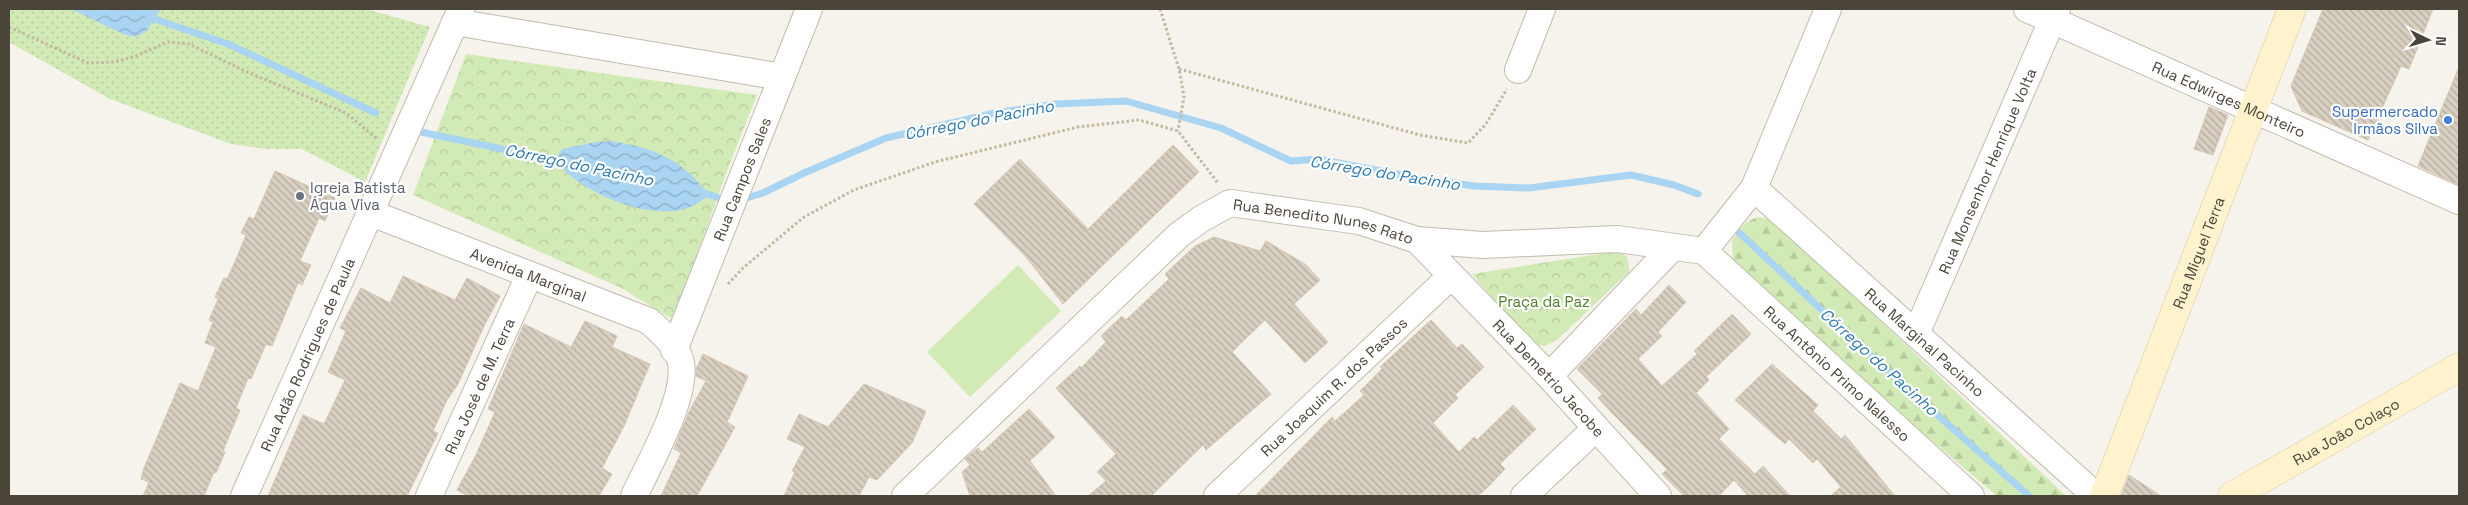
<svg xmlns="http://www.w3.org/2000/svg" width="2468" height="505" font-family="'Space Grotesk',sans-serif">
<style>
.grass{fill:url(#grass-dots)}
.forest{fill:url(#forest-firs)}
.park{fill:url(#park-crowns)}
.garden{fill:#d2eab5}
.water{fill:url(#water-waves)}
.lines{fill:none;stroke-linecap:round;stroke-linejoin:round}
.stream{stroke:#a9d4f2;stroke-width:7}
.building{fill:url(#building-back-hatch);stroke:#d3c7b4}
.minor-casing{stroke:#c2bbae;stroke-width:28}
.secondary-casing{stroke:#d6c79b;stroke-width:29}
.path{stroke:#c4b79f;stroke-width:3;stroke-dasharray:2.5 2.5;stroke-linecap:butt}
.minor{stroke:#fff;stroke-width:26}
.secondary{stroke:#fff3cd;stroke-width:28}
.shop-dot{fill:#3f7fe0;stroke:#fff;stroke-width:2}
.worship-dot{fill:#6b7280;stroke:#fff;stroke-width:2}
.labels{text-anchor:middle;dominant-baseline:central;stroke-width:4.5;stroke-linejoin:round;paint-order:stroke}
.street-label{font-size:15px;fill:#4b4439;stroke:#fff}
.shop-label{font-size:15px;fill:#366cbe;stroke:#fff;text-anchor:end}
.worship-label{font-size:15px;fill:#5b616d;stroke:#fff;text-anchor:start}
.park-label{font-size:15px;fill:#4a7f2a;stroke:#fff}
.water-label{font-size:16px;font-style:italic;fill:#2e7ab2;stroke:#fff}
</style>
<defs>
<pattern id="grass-dots" width="8" height="8" patternUnits="userSpaceOnUse" patternTransform="scale(1.25)"><rect width="8" height="8" fill="#d2eab5"/><path d="M2 2h.1M6 6h.1" fill="none" stroke="#b6ca9c" stroke-width="1.8" stroke-linecap="round"/></pattern>
<pattern id="forest-firs" width="22" height="20" patternUnits="userSpaceOnUse" patternTransform="scale(1.25)"><rect width="22" height="20" fill="#d2eab5"/><path d="M5 1l3.5 6h-7zM16 11l3.5 6h-7z" fill="#b6ca9c"/></pattern>
<pattern id="park-crowns" width="20" height="18" patternUnits="userSpaceOnUse" patternTransform="scale(1.25)"><rect width="20" height="18" fill="#d2eab5"/><path d="M2 6a3 3 0 1 1 6 0M12 15a3 3 0 1 1 6 0" fill="none" stroke="#b6ca9c"/></pattern>
<pattern id="water-waves" width="16" height="10" patternUnits="userSpaceOnUse" patternTransform="scale(1.25)"><rect width="16" height="10" fill="#a9d4f2"/><path d="M0 5q4-4 8 0t8 0" fill="none" stroke="#8caec5"/></pattern>
<pattern id="building-back-hatch" width="6" height="6" patternUnits="userSpaceOnUse" patternTransform="scale(1.25)"><rect width="6" height="6" fill="#d8cfc1"/><path d="M-1 5l2 2M0 0l6 6M5-1l2 2" fill="none" stroke="#b1aa9e"/></pattern>
</defs>
<rect width="100%" height="100%" fill="#f6f3ec"/>
<path class="grass" d="M9,9h357l64,18 -65,155 -63,-33h-36l-35,-5 -121,-45 -101,-57z"/>
<path class="forest" d="M1757,217l17,3 292,276h-69l-248,-210 -16,-19 -1,-27 13,-17z"/>
<g class="park">
<path d="M466,54l291,41 -30,76 -53,149 -53,-32 -208,-93z"/>
<path d="M1618,251c10,3 11,10 11,21l-72,68 -12,6 -13,-2 -60,-70z"/>
</g>
<path class="garden" d="M1018,265l43,46 -91,86 -43,-45z"/>
<g class="water">
<path d="M71,9h90l-15,23 -11,5 -12,-3z"/>
<path d="M612,141c44,8 70,18 97,54 -11,9 -23,16 -38,16 -37,3 -93,-21 -116,-51l7,-11 34,-7z"/>
</g>
<g class="lines">
<g class="stream">
<path d="M149,17l79,27 148,69"/>
<path d="M416,131l148,31"/>
<path d="M702,192l25,9"/>
<path d="M740,200l23,-7 41,-20 82,-35 109,-25 60,-9 71,-3 95,27 70,33 27,-2 100,19 56,8 55,2 102,-13 43,10 24,9"/>
<path d="M1732,226l150,140 147,130"/>
</g>
</g>
<g class="building">
<path d="M2323,9h110l-24,60 -8,-3 -33,74 -66,-29 -11,-25z"/>
<path d="M2459,67v118l-41,-19z"/>
<path d="M2209,107l19,8 -15,40 -19,-6z"/>
<path d="M1173,145l26,27 -136,132 -37,-47 -52,-53 46,-45 68,70z"/>
<path d="M275,171l60,27 -10,23 -6,-3 -19,43 11,4 -9,20 -4,-2 -26,63 -6,-2 -15,35 -3,-1 -12,30 4,2 -17,41 2,1 -9,21 -2,-1 -10,24h-61l6,-14 -8,-3 3,-11 36,-85 18,8 18,-44 -11,-4 8,-21 -4,-2 9,-21 -3,-2 9,-19 3,1 10,-22 9,-22 -5,-2 8,-16 5,2z"/>
<path d="M1214,237l46,14 6,-10 39,23 15,16 -26,24 34,38 -23,21 -40,-43 -33,32 39,42 -65,56 -3,-5 -52,51h-63l18,-15 -9,-9 19,-18 -60,-66 24,-22 1,2 25,-26 -5,-6 21,-20 4,4 43,-41 -4,-5 30,-28z"/>
<path d="M403,276l52,24 12,-22 33,18 -16,30 -26,58 -11,16 -14,31 5,2 -31,63h-139l35,-81 21,9 21,-44 -17,-8 18,-41 -6,-3 21,-40 29,15z"/>
<path d="M1669,285l17,17 -28,30 4,4 -24,23 24,27 35,-32 -3,-3 38,-37 19,20 -45,43 3,3 -13,13 33,36 -10,10 36,35 8,-8 27,30h-42l-14,-16 -15,16h-35l-22,-22 5,-5 -54,-55 -15,-16 4,-4 -25,-25 59,-60 5,6z"/>
<path d="M1431,320l26,28 5,-4 22,23 -29,28 3,3 -25,25 26,29 15,-15 3,3 36,-35 23,24 -36,35 5,5 -16,17 -11,10h-223l77,-79 3,4 29,-26 -4,-4 22,-22 -2,-2z"/>
<path d="M585,321l32,15 -5,11 38,17 -26,62 -22,42 10,6 -13,22h-131l-11,-6 19,-35 19,-43 -7,-3 36,-85 47,23z"/>
<path d="M703,354l45,22 -21,46 8,5 -38,69h-36l20,-43 -7,-4 15,-37 17,-31 -10,-5v-7z"/>
<path d="M1772,364l46,41 -5,6 28,28 4,-4 50,61h-65l11,-9 -24,-28 -4,4 -24,-24 -4,5 -50,-44z"/>
<path d="M864,384l62,27 -14,32 -35,37 -8,-3 -10,19h-75l11,-24 -3,-1 13,-24 -18,-8 12,-25 29,13z"/>
<path d="M1029,409l26,28 -25,24 26,35h-86l-8,-24 8,-7 -5,-6 13,-11 4,4z"/>
<path d="M2129,475l32,21h-40z"/>
</g>
<g class="lines">
<defs>
<g id="minor">
<path id="s1" d="M2027,9l432,192"/>
<path d="M455,22l327,55"/>
<path d="M1518,70l24,-61"/>
<path id="s2" d="M1754,188l342,308"/>
<path id="s3" d="M371,213l278,108c12,11 29,25 32,42 6,35 -32,101 -47,133"/>
<path id="s4" d="M1417,240l132,136 109,120"/>
<path id="s5" d="M1704,251l267,245"/>
<path d="M1704,251l50,-63 74,-179"/>
<path id="s6" d="M1916,334l141,-325"/>
<path id="s7" d="M674,350l135,-341"/>
<path d="M1549,376l124,-129"/>
<path id="s8" d="M244,496l217,-487"/>
<path id="s9" d="M429,496l100,-220"/>
<path id="s10" d="M905,496l274,-261 22,-16 29,-16 129,18 58,19 66,5 134,-6 87,12"/>
<path id="s11" d="M1217,496l233,-219"/>
<path d="M1524,496l71,-67"/>
</g>
<g id="secondary">
<path id="s12" d="M2104,496l188,-487"/>
<path id="s13" d="M2232,496l227,-129"/>
</g>
</defs>
<use href="#minor" class="minor-casing"/>
<use href="#secondary" class="secondary-casing"/>
<g class="path">
<path d="M1160,9l19,60 5,28 -6,34"/>
<path d="M9,27l79,36 26,-1 19,-5 35,-15 21,2 58,28 99,41 31,26"/>
<path d="M1179,69l241,66 48,8 18,-19 21,-35"/>
<path d="M728,284l15,-16 61,-51 50,-27 81,-28 143,-35 61,-7 39,11 40,52"/>
</g>
<use href="#minor" class="minor"/>
<use href="#secondary" class="secondary"/>
</g>
<circle class="shop-dot" cx="2448" cy="120" r="5"/>
<circle class="worship-dot" cx="300" cy="196" r="5"/>
<g class="labels">
<g class="street-label">
<text stroke="none"><textPath href="#s1" startOffset="221">Rua Edwirges Monteiro</textPath></text>
<text stroke="none"><textPath href="#s6" startOffset="178">Rua Monsenhor Henrique Volta</textPath></text>
<text stroke="none"><textPath href="#s7" startOffset="184">Rua Campos Sales</textPath></text>
<text stroke="none"><textPath href="#s10" startOffset="534">Rua Benedito Nunes Rato</textPath></text>
<text stroke="none"><textPath href="#s12" startOffset="261">Rua Miguel Terra</textPath></text>
<text stroke="none"><textPath href="#s3" startOffset="169">Avenida Marginal</textPath></text>
<text stroke="none"><textPath href="#s2" startOffset="230">Rua Marginal Pacinho</textPath></text>
<text stroke="none"><textPath href="#s8" startOffset="155">Rua Adão Rodrigues de Paula</textPath></text>
<text stroke="none"><textPath href="#s5" startOffset="181">Rua Antônio Primo Nalesso</textPath></text>
<text stroke="none"><textPath href="#s4" startOffset="191">Rua Demetrio Jacobe</textPath></text>
<text stroke="none"><textPath href="#s9" startOffset="121">Rua José de M. Terra</textPath></text>
<text stroke="none"><textPath href="#s11" startOffset="160">Rua Joaquim R. dos Passos</textPath></text>
<text stroke="none"><textPath href="#s13" startOffset="131">Rua João Colaço</textPath></text>
</g>
<g class="shop-label">
<text x="2438" y="111">Supermercado<tspan x="2438" dy="17">Irmãos Silva</tspan></text>
</g>
<g class="worship-label">
<text x="310" y="187">Igreja Batista<tspan x="310" dy="17">Água Viva</tspan></text>
</g>
<g class="park-label">
<text x="1544" y="301">Praça da Paz</text>
</g>
<g class="water-label">
<text transform="translate(979 120) rotate(-11)">Córrego do Pacinho</text>
<text transform="translate(579 165) rotate(12)">Córrego do Pacinho</text>
<text transform="translate(1385 173) rotate(9)">Córrego do Pacinho</text>
<text transform="translate(1879 362) rotate(42)">Córrego do Pacinho</text>
</g>
</g>
<rect width="2468" height="505" fill="none" stroke="#4b4439" stroke-width="20"/>
<g transform="translate(2428 40) rotate(95)" stroke="#ffffff" stroke-width="4" paint-order="stroke">
<path d="M0-4L9 19L0 12L-9 19Z" fill="#4b4439"/>
<text y="-8" font-size="14" font-weight="bold" text-anchor="middle" fill="#4b4439">N</text>
</g>
</svg>
